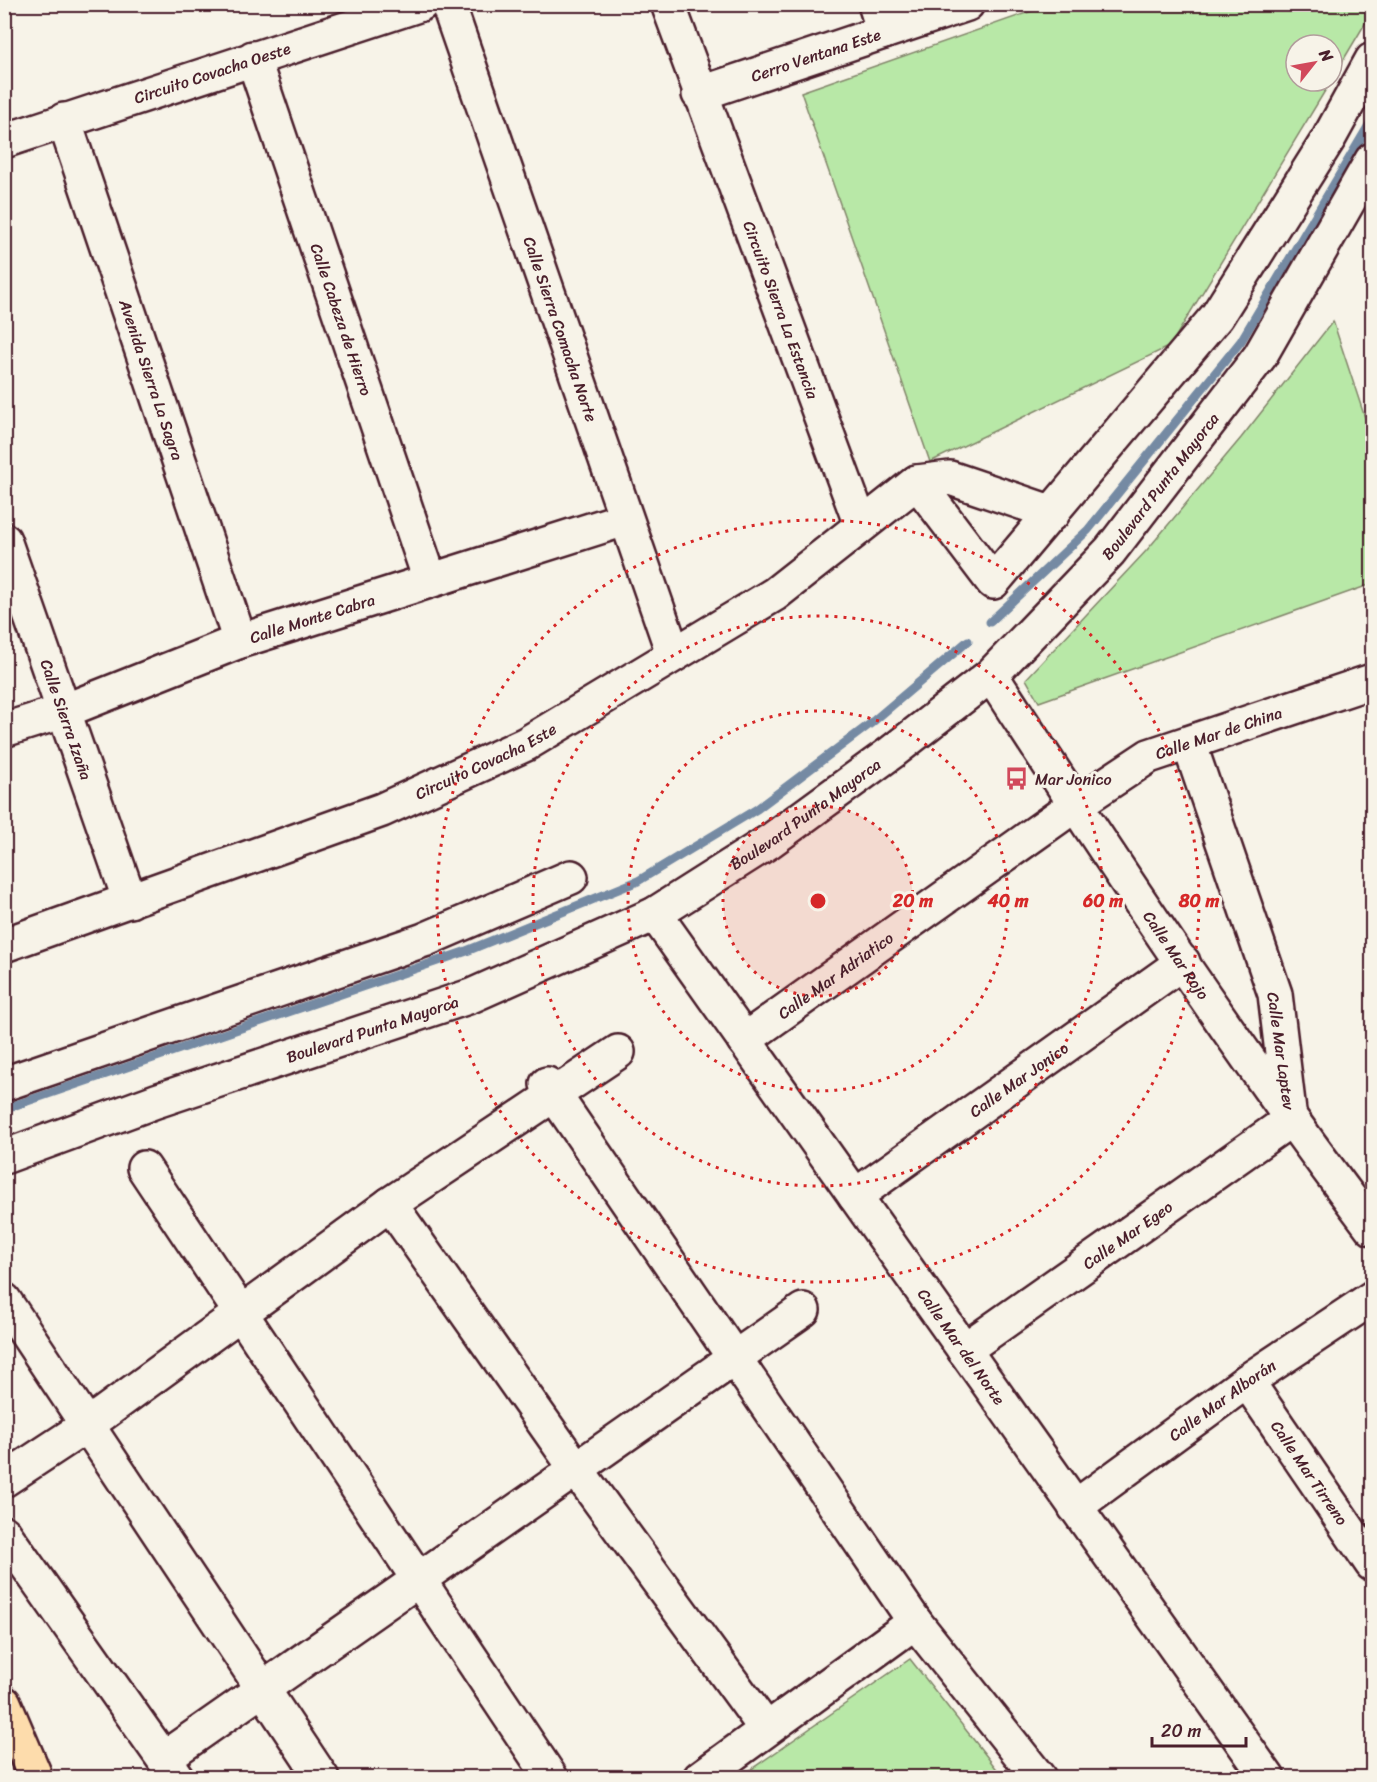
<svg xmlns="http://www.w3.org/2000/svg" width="1377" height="1782" font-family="Sriracha,sans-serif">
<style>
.green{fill:#b8e8a7;stroke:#818469;stroke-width:1.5}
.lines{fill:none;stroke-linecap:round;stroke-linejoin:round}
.stream{stroke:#758aa3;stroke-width:9}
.minor-casing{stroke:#4a1f2b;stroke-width:38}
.major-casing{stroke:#4a1f2b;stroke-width:38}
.path{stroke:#4a1f2b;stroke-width:4;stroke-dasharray:4.5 4.5;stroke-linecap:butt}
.minor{stroke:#f7f3e8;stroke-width:33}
.major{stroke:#fddcac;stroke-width:33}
.ring{fill:none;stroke:#d62828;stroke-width:3;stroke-dasharray:3 6}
.labels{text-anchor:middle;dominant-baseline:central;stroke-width:6;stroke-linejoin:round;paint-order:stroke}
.street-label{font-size:16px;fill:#4a1f2b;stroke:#f7f3e8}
.poi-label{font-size:16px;fill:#4a1f2b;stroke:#f7f3e8;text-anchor:start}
.centre{fill:#d62828;stroke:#f7f3e8;stroke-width:3}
.ring-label{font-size:18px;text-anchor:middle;font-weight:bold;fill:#d62828;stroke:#f7f3e8;stroke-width:6;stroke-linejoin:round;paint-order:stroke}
</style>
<rect width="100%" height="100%" fill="#f7f3e8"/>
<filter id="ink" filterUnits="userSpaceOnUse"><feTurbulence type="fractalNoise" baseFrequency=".0167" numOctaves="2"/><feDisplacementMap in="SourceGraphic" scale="12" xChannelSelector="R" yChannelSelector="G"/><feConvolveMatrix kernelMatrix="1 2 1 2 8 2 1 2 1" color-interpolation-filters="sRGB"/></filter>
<g filter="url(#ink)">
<g class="green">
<path d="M1052,4h320v8l-40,67v-34h-36v36h35l-161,265 -240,116 -129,-370z"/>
<path d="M1333,321l39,118v145l-333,118 -13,-23 121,-129 94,-112z"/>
<path d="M910,1659l93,118h-263z"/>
</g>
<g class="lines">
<g class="stream">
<path d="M990,622l98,-92 153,-189 131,-221"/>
<path d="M4,1109l460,-157 174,-71 119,-72 113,-85 98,-83"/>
</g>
<defs>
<g id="minor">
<path id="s1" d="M448,4l225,649"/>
<path id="s2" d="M668,4l193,521"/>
<path d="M875,4l9,28"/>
<path id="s3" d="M253,58l177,522"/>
<path id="s4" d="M699,94l268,-90"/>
<path id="s5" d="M64,120l176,521"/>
<path id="s6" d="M4,141l417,-137"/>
<path d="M917,482l76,100 224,-266 112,-178 43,-78"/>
<path id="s7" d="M4,540l126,361"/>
<path id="s8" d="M991,675c121,187 246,375 381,553"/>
<path id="s9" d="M4,730l60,-19 176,-70 385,-122"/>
<path id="s10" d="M655,914l613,864"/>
<path id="s11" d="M4,945l378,-135 144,-66 249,-150 142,-112 33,-4 103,35"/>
<path id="s12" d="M744,1040l331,-235 74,-49 223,-75"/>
<path d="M4,1084l420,-144 147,-63"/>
<path d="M547,1084l368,538 124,156"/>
<path id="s13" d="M4,1157l152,-56 315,-105 184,-82 115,-73 122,-89 99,-77 119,-124 150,-195 112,-196"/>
<path d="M144,1168l407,610"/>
<path id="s14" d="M855,1196l328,-234"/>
<path d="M390,1204l187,266 189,259"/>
<path d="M4,1300l318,478"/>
<path id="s15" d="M964,1350l326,-230 -15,-126 -86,-251"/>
<path id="s16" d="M1247,1381l125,183"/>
<path d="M4,1480l82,-54 304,-222 228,-152"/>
<path id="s17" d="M1075,1507l172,-126 125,-83"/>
<path d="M4,1533l173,245"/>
<path d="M164,1758l639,-448"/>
<path d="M700,1778l215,-156"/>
</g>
<path id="major" d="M4,1703l32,75"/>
</defs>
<use href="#minor" class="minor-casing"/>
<use href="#major" class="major-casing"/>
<path class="path" d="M882,1778h23"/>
<use href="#minor" class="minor"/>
<use href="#major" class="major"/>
</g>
</g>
<circle cx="818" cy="901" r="95" fill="#d62828" fill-opacity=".12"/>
<g class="ring">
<circle cx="818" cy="901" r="95"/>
<circle cx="818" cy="901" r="190"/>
<circle cx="818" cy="901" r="285"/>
<circle cx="818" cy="901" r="381"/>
</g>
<defs>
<symbol id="bus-bare" viewBox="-9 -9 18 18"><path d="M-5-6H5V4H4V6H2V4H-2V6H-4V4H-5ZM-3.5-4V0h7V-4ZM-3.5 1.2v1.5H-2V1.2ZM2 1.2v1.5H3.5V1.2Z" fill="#d1495b" stroke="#f7f3e8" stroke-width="2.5" paint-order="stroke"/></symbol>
</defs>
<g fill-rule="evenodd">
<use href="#bus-bare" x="1000" y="762" width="33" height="33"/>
</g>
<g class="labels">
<g class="street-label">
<text stroke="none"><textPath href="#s4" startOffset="123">Cerro Ventana Este</textPath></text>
<text stroke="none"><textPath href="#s6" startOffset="219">Circuito Covacha Oeste</textPath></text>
<text stroke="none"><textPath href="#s2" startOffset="326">Circuito Sierra La Estancia</textPath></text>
<text stroke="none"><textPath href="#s3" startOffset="276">Calle Cabeza de Hierro</textPath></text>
<text stroke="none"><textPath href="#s1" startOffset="344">Calle Sierra Comacha Norte</textPath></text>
<text stroke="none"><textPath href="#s5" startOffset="274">Avenida Sierra La Sagra</textPath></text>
<text stroke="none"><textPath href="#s13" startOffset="1362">Boulevard Punta Mayorca</textPath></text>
<text stroke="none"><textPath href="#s9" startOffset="328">Calle Monte Cabra</textPath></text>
<text stroke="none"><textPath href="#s7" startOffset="190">Calle Sierra Izaña</textPath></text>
<text stroke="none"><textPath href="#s12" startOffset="568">Calle Mar de China</textPath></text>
<text stroke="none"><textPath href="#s11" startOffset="516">Circuito Covacha Este</textPath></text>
<text stroke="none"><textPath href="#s13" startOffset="876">Boulevard Punta Mayorca</textPath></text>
<text stroke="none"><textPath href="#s8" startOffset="336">Calle Mar Rojo</textPath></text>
<text stroke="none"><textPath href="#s12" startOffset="112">Calle Mar Adriatico</textPath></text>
<text stroke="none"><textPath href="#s13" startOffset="390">Boulevard Punta Mayorca</textPath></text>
<text transform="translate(1281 1051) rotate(82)">Calle Mar Laptev</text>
<text stroke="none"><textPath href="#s14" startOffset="201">Calle Mar Jonico</textPath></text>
<text stroke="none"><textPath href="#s15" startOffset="200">Calle Mar Egeo</textPath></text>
<text stroke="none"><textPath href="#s10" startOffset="530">Calle Mar del Norte</textPath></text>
<text stroke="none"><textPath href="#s17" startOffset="182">Calle Mar Alborán</textPath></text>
<text stroke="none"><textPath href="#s16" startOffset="111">Calle Mar Tirreno</textPath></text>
</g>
<g class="poi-label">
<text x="1035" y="779">Mar Jonico</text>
</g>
</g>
<circle cx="818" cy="901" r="9" class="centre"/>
<g class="ring-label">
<text x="913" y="907">20 m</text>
<text x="1008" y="907">40 m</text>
<text x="1103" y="907">60 m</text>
<text x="1199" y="907">80 m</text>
</g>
<rect width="1377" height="1782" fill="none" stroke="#f7f3e8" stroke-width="24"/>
<rect x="12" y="12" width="1353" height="1758" fill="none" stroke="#4a1f2b" stroke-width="2" filter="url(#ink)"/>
<g transform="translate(1314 63) rotate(59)"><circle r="28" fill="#f7f3e8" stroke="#b29e9c" stroke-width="1.5"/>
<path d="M0-4.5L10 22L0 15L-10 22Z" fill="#d1495b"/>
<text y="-9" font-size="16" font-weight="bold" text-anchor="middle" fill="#4a1f2b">N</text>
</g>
<path d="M1152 1737v9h94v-9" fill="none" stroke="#4a1f2b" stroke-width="3"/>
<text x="1161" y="1737" font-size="18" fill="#4a1f2b" stroke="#f7f3e8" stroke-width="4.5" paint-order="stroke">20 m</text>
</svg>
